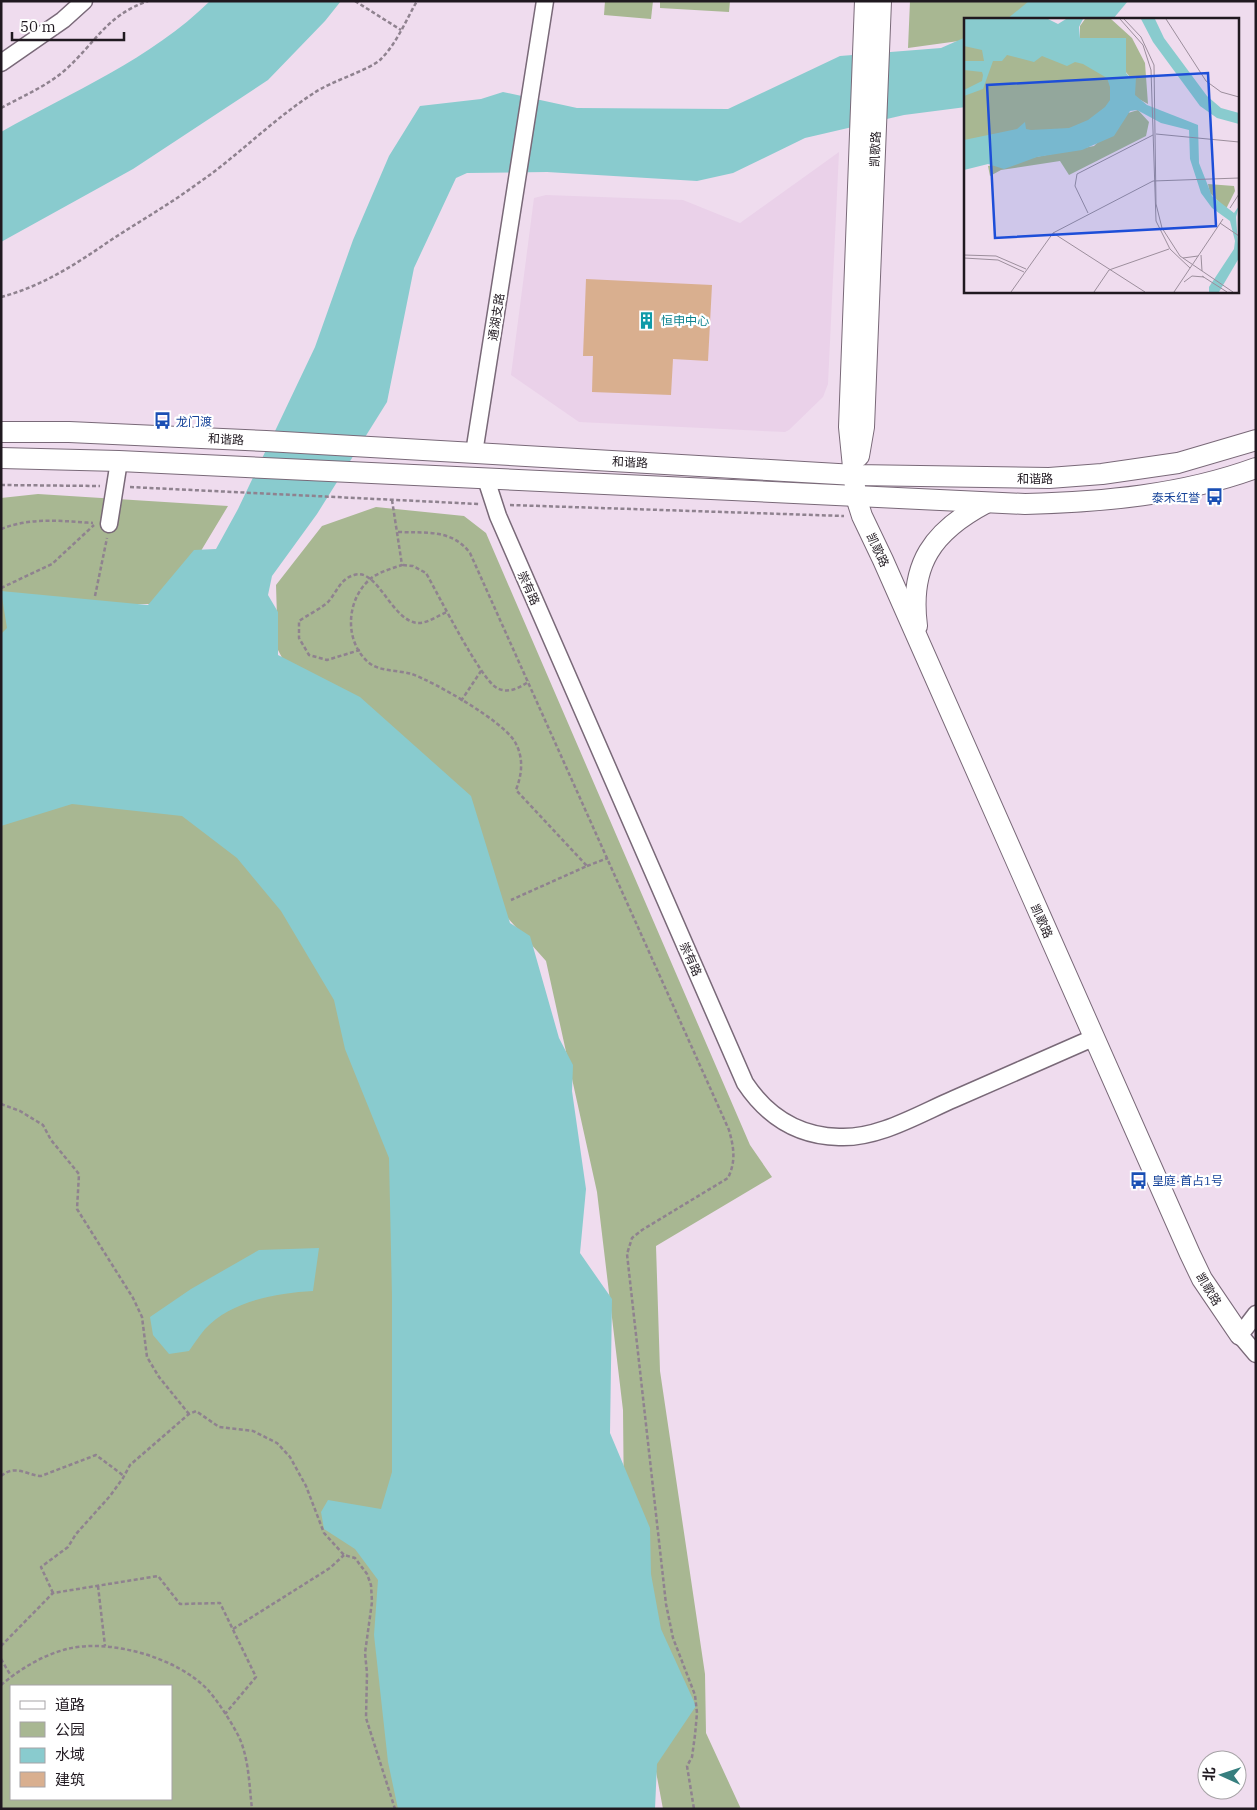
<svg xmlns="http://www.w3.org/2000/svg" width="1257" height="1810" font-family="'IBM Plex Serif','Noto Sans SC',serif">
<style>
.built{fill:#ead1e9}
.green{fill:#a8b792;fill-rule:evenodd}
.water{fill:#89cbce}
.building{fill:#d9af8f}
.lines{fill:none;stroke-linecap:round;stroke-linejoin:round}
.minor-casing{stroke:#796978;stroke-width:19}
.major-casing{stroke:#796978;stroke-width:22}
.path{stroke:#8f828f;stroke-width:2.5;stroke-dasharray:4 2.5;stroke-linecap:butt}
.minor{stroke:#fff;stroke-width:16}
.major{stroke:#fff;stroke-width:20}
.labels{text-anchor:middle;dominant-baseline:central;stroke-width:4.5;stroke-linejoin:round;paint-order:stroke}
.street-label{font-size:12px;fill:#201920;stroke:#fff}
.culture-label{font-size:12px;fill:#0d838f;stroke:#fff;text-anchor:start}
.transit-label{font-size:12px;fill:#164399;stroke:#fff;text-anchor:start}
.inset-road{fill:none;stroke:#9c8e9c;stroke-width:1}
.view{fill:#1d4ed8;fill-opacity:0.15;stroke:#1d4ed8;stroke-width:2.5}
.inset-edge{fill:none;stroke:#201920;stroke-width:2.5}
</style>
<rect width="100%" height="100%" fill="#efdcee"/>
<path class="built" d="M839,152l-11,232 -5,13 -34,33 -4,2 -206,-10 -68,-47 23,-177 12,-3 137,5 57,23z"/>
<g class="green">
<path d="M605,1h48l-2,18 -47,-4z"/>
<path d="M660,1h70l-1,11 -69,-4z"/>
<path d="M910,1h132l-28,18h-48v21l-58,8z"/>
<path d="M38,494l190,12 -59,98h-116l-52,38v-144z"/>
<path d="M376,507l88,9 22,17 264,612 22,32 -116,69 4,125 45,303 1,59 35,76h-78l-38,-203 -2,-196 -26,-218 -51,-231 -256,-288 -12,-23 -2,-65 46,-59z"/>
<path d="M168,781l195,187 73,314 -2,527h-433v-1002zM11,1686h160v113h-160z"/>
</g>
<g class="water">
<path d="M210,1h131l-16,20 -57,59 -135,89 -132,73v-110c71,-40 150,-73 209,-131z"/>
<path d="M1029,1h99l-15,18h-106z"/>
<path d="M966,37v70l-62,8 -99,23 -72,35 -36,8 -150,-9 -80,1 -11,5 -42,90 -27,134 -70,112 -45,62 -4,19 10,17v43l82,42 111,99 39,127 20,13 29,102 14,27 -1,26 14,98 -6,64 32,46 -2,134 40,95 1,46 10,55 35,77 -39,58 -2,45h-257l-10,-47 -14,-127 4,-55 -23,-31 -31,-20 -3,-17 7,-12 53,9 11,-37v-176l-3,-138 -44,-109 -11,-49 -53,-89 -44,-53 -55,-42 -110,-12 -71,22v-192l6,-6 -6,-37 147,14 46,-55 22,-1 22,-40 77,-162 38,-107 36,-84 31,-50 61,-7 22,-7 74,16 151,1 112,-53 101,-8z"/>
<path d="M319,1248l-6,43c-37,2 -82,10 -108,38 -6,7 -11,15 -16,22l-20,3 -16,-19 -3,-18 41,-28 68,-39z"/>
</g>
<path class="building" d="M586,279l126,6 -4,76 -35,-2 -2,36 -79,-3 1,-36h-10z"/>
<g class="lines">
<defs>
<g id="minor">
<path d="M1,63l62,-43 21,-19"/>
<path d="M474,453l71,-452"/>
<path d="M486,479l12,37 247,567c22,33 53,53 94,54 39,2 80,-23 115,-38 46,-20 93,-41 139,-61"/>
<path d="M109,524l10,-63"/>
<path d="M1256,1314l-16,21 16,19"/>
</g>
<g id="major">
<path d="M865,1l-16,426 7,70 6,19 21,44 307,694 12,25 38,56"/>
<path d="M1,432h68l197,9 589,34 194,3 53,-4 76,-11 78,-23"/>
<path d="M859,456l5,-29 17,-426"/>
<path d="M1,458l118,3 906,43c78,-2 157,-9 231,-36"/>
<path d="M917,626c-8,-62 16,-95 69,-123"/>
</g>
</defs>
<use href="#minor" class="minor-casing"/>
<use href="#major" class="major-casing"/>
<g class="path">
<path d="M355,1l46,29"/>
<path d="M1,108c22,-12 44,-21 63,-37 31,-27 41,-55 84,-70"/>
<path d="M1,297c42,-11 75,-33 110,-57 29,-19 59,-36 86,-56 41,-28 75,-64 117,-91 17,-12 56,-23 67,-34 16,-16 25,-39 36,-58"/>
<path d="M1,485l99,1"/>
<path d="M130,487l349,17"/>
<path d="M392,500l10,65c-9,3 -19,6 -28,11 -28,20 -31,64 -6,86 11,10 31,8 44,12 24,9 91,47 103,68 9,16 7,32 1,48l71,76 -76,34"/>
<path d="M510,505l334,11"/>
<path d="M1,529c30,-12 61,-8 92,-6"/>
<path d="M398,532c28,1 54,-3 72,21l259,577c5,18 7,31 -1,48l-86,52 -10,8 -5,16 39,350 7,34 22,57 2,18 -2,22 -3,22 -5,9 7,43"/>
<path d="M403,565l10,1 13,7c12,21 55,107 71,115 11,6 23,0 32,-7"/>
<path d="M1,588l51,-24 42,-39"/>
<path d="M95,596l12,-58"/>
<path d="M360,650l-33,10 -18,-5 -10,-17v-17c7,-5 26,-15 29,-19 9,-10 12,-23 26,-27 24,-8 38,48 65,48 9,0 20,-8 28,-11"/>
<path d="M461,701l20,-30"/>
<path d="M587,866l21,-8"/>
<path d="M1,1104l19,7 23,14 8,15 28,34 -2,35 56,89 9,19 5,40 12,20 30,37"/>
<path d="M1,1476c15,-12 25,-1 40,0l55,-21 28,21"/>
<path d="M98,1586l7,60"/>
<path d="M53,1593l-12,-26 27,-20 8,-13 34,-38 13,-18 7,-13 59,-51 7,-3 23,16 34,4 24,12 13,14 16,29 18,47 20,22 11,3 12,16 4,11 1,17 -7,51 2,20 -1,45 29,91"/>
<path d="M233,1629l97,-61 14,-13"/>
<path d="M1,1646l52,-53 105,-17 22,28 40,-1 36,74 -31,37"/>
<path d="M1,1659l10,17"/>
<path d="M1,1685c19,-16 42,-30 66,-36 43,-11 111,9 141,41 11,13 22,30 30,45 11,22 11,49 14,74"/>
</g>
<use href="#minor" class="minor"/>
<use href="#major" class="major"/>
</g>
<defs>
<symbol id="building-bare" viewBox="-9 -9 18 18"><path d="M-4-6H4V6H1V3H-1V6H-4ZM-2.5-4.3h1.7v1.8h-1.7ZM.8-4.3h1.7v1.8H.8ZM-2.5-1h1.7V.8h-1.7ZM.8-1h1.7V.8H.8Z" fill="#0f9aa8" stroke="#fff" stroke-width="2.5" paint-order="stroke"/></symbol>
<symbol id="bus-bare" viewBox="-9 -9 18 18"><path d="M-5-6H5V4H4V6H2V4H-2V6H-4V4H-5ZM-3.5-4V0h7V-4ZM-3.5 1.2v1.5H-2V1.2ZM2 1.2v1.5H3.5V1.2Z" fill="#1a4fb4" stroke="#fff" stroke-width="2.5" paint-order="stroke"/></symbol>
</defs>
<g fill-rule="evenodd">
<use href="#building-bare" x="634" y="308" width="25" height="25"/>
<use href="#bus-bare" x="150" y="408" width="25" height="25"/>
<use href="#bus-bare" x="1202" y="484" width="25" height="25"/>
<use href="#bus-bare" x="1126" y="1168" width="25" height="25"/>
</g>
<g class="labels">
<g class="street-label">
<text transform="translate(875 149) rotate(-88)">凯歌路</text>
<text transform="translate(496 317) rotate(-81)">通湖支路</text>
<text transform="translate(226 439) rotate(3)">和谐路</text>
<text transform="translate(630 462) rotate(3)">和谐路</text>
<text x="1035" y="478">和谐路</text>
<text transform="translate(878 550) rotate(65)">凯歌路</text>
<text transform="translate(529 588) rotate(66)">崇有路</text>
<text transform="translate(1042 921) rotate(66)">凯歌路</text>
<text transform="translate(691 959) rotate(66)">崇有路</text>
<text transform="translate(1209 1289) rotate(59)">凯歌路</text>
</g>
<g class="culture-label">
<text x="661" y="320">恒申中心</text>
</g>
<g class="transit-label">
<text x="176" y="421">龙门渡</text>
<text x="1200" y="497" text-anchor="end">泰禾红誉</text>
<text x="1152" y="1180">皇庭·首占1号</text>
</g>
</g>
<g transform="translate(964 18)">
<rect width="275" height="275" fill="#efdcee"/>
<path d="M121,1h26l21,19 13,25 3,41 -13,-7v-14l-10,-12 -35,-33h-10v-12zM0,23l124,19 20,13 6,26 -22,24 -38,11 -90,12zM174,92l11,12 -3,14 -77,39 -9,-14 -59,9 -11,6 -2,-10 106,-20 34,-33zM244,166l26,2 1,5 -9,18 -16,-16z" fill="#a8b792"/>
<path d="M0,1h84l10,5 8,-5h17l-4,8 1,11h46v35l5,5 5,-1 -1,18 12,10 51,20 1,38 13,33 22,17 5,-7 -3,11 3,41 -20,34h-10v-5l25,-38 1,-8 -5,-20 -18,-13 -11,-15 -11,-34 -1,-29 -28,-7 -24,-13 -7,1 -16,25 -32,14 -45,7 -33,12 -16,-5 -24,6v-30l53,-11 8,-7 1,7 5,1 38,-2 19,-8 17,-13 5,-7v-13l-3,-9 -24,-14 -8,-2 -8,4 -25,-10 -8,6 -27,-7 -5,6h-9l-10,28 -19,7v-6l18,-9 1,-6 -1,-3 -18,-2v-9h20l-2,-11 -18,-4zM177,1h14l9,19 43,58 14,12 18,5v11l-22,-6 -17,-12 -47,-64z" fill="#89cbce"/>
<path class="inset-road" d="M156,1l23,26 8,25 5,151 14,28 20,19M160,1l17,18 13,28 2,139 6,24 18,28 53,36M202,1l40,62 15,11 18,5M192,116l83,8M266,190l9,-14M124,195l-13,-27 2,-12 76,-39M256,205l19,13M89,215l100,-52 86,-3M0,237l32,1 30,13M237,237l1,16M0,240l34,2 26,12M219,240l15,-2M238,258l25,16M220,264l8,-6 12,1M47,274l42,-59 92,59M130,274l15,-22 60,-21M210,274l49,-73"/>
<path class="view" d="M244,55l8,153 -221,12 -8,-153z"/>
<rect width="275" height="275" class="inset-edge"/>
</g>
<rect width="1257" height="1810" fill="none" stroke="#201920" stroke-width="5"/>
<rect x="10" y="1685" width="162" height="115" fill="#ffffff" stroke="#a6a3a6"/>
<rect x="20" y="1701" width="25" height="8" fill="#ffffff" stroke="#a6a3a6"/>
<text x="55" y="1710" font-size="15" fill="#201920">道路</text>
<rect x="20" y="1722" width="25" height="15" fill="#a8b792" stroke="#a6a3a6"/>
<text x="55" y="1735" font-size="15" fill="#201920">公园</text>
<rect x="20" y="1748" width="25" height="15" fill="#89cbce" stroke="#a6a3a6"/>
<text x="55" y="1760" font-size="15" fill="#201920">水域</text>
<rect x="20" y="1772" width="25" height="15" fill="#d9af8f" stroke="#a6a3a6"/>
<text x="55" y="1785" font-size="15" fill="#201920">建筑</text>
<g transform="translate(1222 1775) rotate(273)"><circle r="24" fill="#ffffff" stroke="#a6a3a6"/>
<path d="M0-4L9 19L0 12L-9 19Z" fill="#377f7f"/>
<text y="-8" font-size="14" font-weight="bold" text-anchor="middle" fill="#201920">北</text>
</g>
<path d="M12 32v8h112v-8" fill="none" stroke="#201920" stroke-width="2.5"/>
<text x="20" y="32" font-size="15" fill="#201920" stroke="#ffffff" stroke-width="4" paint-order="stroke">50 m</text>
</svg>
